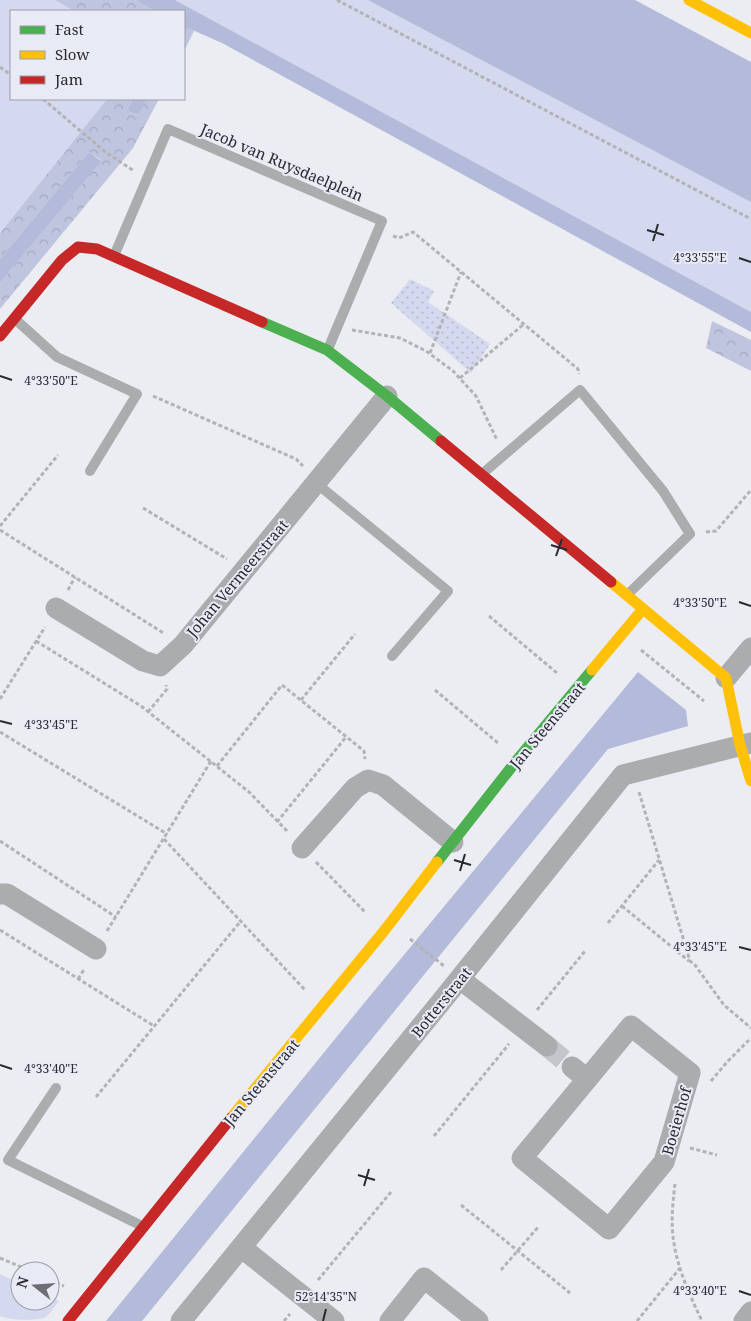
<svg xmlns="http://www.w3.org/2000/svg" width="751" height="1321" font-family="'Noto Serif',serif">
<style>
.green{fill:#d4d9f0}
.forest{fill:url(#forest-crowns)}
.park{fill:url(#park-dots)}
.water{fill:#b3bada}
.lines{fill:none;stroke-linecap:round;stroke-linejoin:round}
.street-tunnel{stroke:#c5c6cb;stroke-width:21;stroke-dasharray:21 11;stroke-linecap:butt}
.path{stroke:#b3b3b6;stroke-width:3;stroke-dasharray:4 2.5;stroke-linecap:butt}
.lane{stroke:#abacae;stroke-width:10}
.street{stroke:#abacae;stroke-width:21}
.fast{stroke:#4caf50;stroke-width:11}
.slow{stroke:#ffc107;stroke-width:11}
.jam{stroke:#c62828;stroke-width:11}
.ticks{fill:none;stroke:#292a2f;stroke-width:2}
.labels{text-anchor:middle;dominant-baseline:central;stroke-width:4;stroke-linejoin:round;paint-order:stroke}
.street-label{font-size:15px;fill:#292a2f;stroke:#e8ebf6}
.ticks-label{font-size:12px;text-anchor:middle;fill:#292a2f;stroke:#e8ebf6;stroke-width:4;stroke-linejoin:round;paint-order:stroke}
</style>
<defs>
<pattern id="forest-crowns" width="20" height="18" patternUnits="userSpaceOnUse" patternTransform="scale(1.25)"><rect width="20" height="18" fill="#bfc5de"/><path d="M2 6a3 3 0 1 1 6 0M12 15a3 3 0 1 1 6 0" fill="none" stroke="#a4a9bf"/></pattern>
<pattern id="park-dots" width="8" height="8" patternUnits="userSpaceOnUse" patternTransform="scale(1.25)"><rect width="8" height="8" fill="#d4d9f0"/><path d="M2 2h.1M6 6h.1" fill="none" stroke="#b6bace" stroke-width="1.8" stroke-linecap="round"/></pattern>
</defs>
<rect width="100%" height="100%" fill="#ecedf2"/>
<g class="green">
<path d="M0,0h55l19,11h-63v88h96l-107,134z"/>
<path d="M175,0h197l375,199 4,3v110z"/>
<path d="M0,1274l20,9v18h30v-4l9,4c-4,5 -8,11 -13,16 -9,4 -35,4 -46,-1z"/>
</g>
<g class="forest">
<path d="M55,0h80l20,11h-81z"/>
<path d="M188,27l6,4 -10,20v-21z"/>
<path d="M107,99h26l-6,12 10,4 10,-16h12l-26,49 -133,161v-26l101,-123 -12,-8 -89,107v-26z"/>
<path d="M712,321l39,19v31l-45,-23z"/>
</g>
<path class="park" d="M410,279l24,12 -6,11 62,42 -19,29 -80,-70z"/>
<g class="water">
<path d="M135,0h40l576,312v20l-529,-289 -34,-15 -4,2v-19h-29z"/>
<path d="M368,0h267l116,62v140z"/>
<path d="M133,99h14l-9,16 -11,-4z"/>
<path d="M89,152l12,9 -101,122v-24z"/>
<path d="M638,672l48,38 2,16 -80,23 -466,572h-36l259,-319z"/>
</g>
<g class="lines">
<path class="street-tunnel" d="M547,1046l25,21"/>
<g class="path">
<path d="M337,0l414,219"/>
<path d="M0,67l11,8"/>
<path d="M43,99l61,52 30,20"/>
<path d="M393,236l6,2 14,-6 165,137 1,5"/>
<path d="M352,330l48,8 26,13 27,20 23,25 21,44"/>
<path d="M430,353l31,-81"/>
<path d="M460,378l64,-54"/>
<path d="M153,396l143,63 7,7"/>
<path d="M143,508l84,51"/>
<path d="M0,526l58,-71"/>
<path d="M0,530l165,104"/>
<path d="M706,532l10,-1 35,-41"/>
<path d="M68,590l7,-13"/>
<path d="M489,616l68,57"/>
<path d="M36,641l105,65 108,86 39,40"/>
<path d="M641,650l63,51"/>
<path d="M435,690l63,53"/>
<path d="M0,699l45,-72"/>
<path d="M301,700l54,-66"/>
<path d="M148,712l19,-23 -1,-4"/>
<path d="M0,732l167,102"/>
<path d="M217,766l65,-81 82,66 1,8"/>
<path d="M639,792l51,169 5,4 29,40 27,23"/>
<path d="M277,822l69,-85"/>
<path d="M164,839l141,151"/>
<path d="M0,841l116,76"/>
<path d="M316,862l50,51"/>
<path d="M622,906l67,55"/>
<path d="M608,923l51,-63"/>
<path d="M0,930l154,96"/>
<path d="M107,931l104,-170"/>
<path d="M410,939l34,27"/>
<path d="M78,979l7,-11"/>
<path d="M537,1010l48,-59"/>
<path d="M711,1081l17,-20 23,-23"/>
<path d="M96,1097l144,-175"/>
<path d="M434,1136l75,-92"/>
<path d="M690,1148l27,7"/>
<path d="M675,1184c-2,17 -4,35 -2,52 3,29 16,58 29,85"/>
<path d="M461,1205l109,88"/>
<path d="M0,1258l31,13"/>
<path d="M501,1270l38,-44"/>
<path d="M50,1280l14,6"/>
<path d="M318,1280l73,-88"/>
<path d="M284,1321l6,-7"/>
<path d="M637,1321l43,-53"/>
</g>
<g class="lane">
<path d="M114,256l54,-127 214,92 -54,128"/>
<path d="M15,319l42,38 80,37 -47,77"/>
<path d="M482,474l98,-84 83,101 27,43 -62,60"/>
<path d="M316,483l132,108 -56,65"/>
<path d="M56,1088l-48,72 136,67"/>
</g>
<g class="street">
<path d="M56,608l87,53 17,5 23,-21 204,-249"/>
<path d="M726,678l25,-30"/>
<path d="M302,848l53,-60 13,-8 15,5 70,57"/>
<path d="M0,894h7l89,55"/>
<path d="M460,979l87,67"/>
<path d="M631,1026l59,47 -26,89 -55,67 -87,-71z"/>
<path d="M572,1067l15,12"/>
<path d="M242,1248l92,73"/>
<path d="M181,1321l264,-324 178,-222 128,-32"/>
<path d="M390,1321l34,-43 54,43"/>
<path d="M744,1321l7,-9"/>
</g>
<g class="fast">
<path d="M262,322l65,28 60,46 54,45"/>
<path d="M437,862l80,-102 75,-90"/>
</g>
<g class="slow">
<path d="M689,0l62,33"/>
<path d="M611,582l115,96 14,67 11,36"/>
<path d="M592,670l50,-60"/>
<path d="M231,1118l153,-187 53,-69"/>
</g>
<g class="jam">
<path d="M0,336l62,-76 16,-13 19,2 165,73"/>
<path d="M441,441l170,141"/>
<path d="M68,1321l163,-203"/>
</g>
</g>
<path class="ticks" d="M647,230l17,5M653,241l5,-17M739,258l12,4M0,376l12,4M551,545l16,5M556,556l6,-17M739,602l12,4M0,721l12,3M454,860l17,5M460,871l5,-17M739,947l12,3M0,1065l12,4M358,1175l17,5M364,1186l5,-17M739,1291l12,4M323,1321l3,-12"/>
<g class="labels">
<g class="street-label">
<text transform="translate(282 162) rotate(23)">Jacob van Ruysdaelplein</text>
<text transform="translate(237 578) rotate(-50)">Johan Vermeerstraat</text>
<text transform="translate(547 725) rotate(-50)">Jan Steenstraat</text>
<text transform="translate(441 1002) rotate(-51)">Botterstraat</text>
<text transform="translate(261 1082) rotate(-50)">Jan Steenstraat</text>
<text transform="translate(676 1121) rotate(-74)">Boeierhof</text>
</g>
</g>
<g class="ticks-label">
<text x="700" y="262">4°33'55"E</text>
<text x="51" y="385">4°33'50"E</text>
<text x="700" y="607">4°33'50"E</text>
<text x="51" y="729">4°33'45"E</text>
<text x="700" y="951">4°33'45"E</text>
<text x="51" y="1073">4°33'40"E</text>
<text x="700" y="1295">4°33'40"E</text>
<text x="326" y="1301">52°14'35"N</text>
</g>
<rect x="10" y="10" width="175" height="90" fill="#e8ebf6" stroke="#9c9ea6"/>
<rect x="20" y="26" width="25" height="8" fill="#4caf50" stroke="#9c9ea6"/>
<text x="55" y="35" font-size="15" fill="#292a2f">Fast</text>
<rect x="20" y="51" width="25" height="8" fill="#ffc107" stroke="#9c9ea6"/>
<text x="55" y="60" font-size="15" fill="#292a2f">Slow</text>
<rect x="20" y="76" width="25" height="8" fill="#c62828" stroke="#9c9ea6"/>
<text x="55" y="85" font-size="15" fill="#292a2f">Jam</text>
<g transform="translate(35 1286) rotate(287)"><circle r="24" fill="#e8ebf6" stroke="#9c9ea6"/>
<path d="M0-4L9 19L0 12L-9 19Z" fill="#6d6e73"/>
<text y="-8" font-size="14" font-weight="bold" text-anchor="middle" fill="#292a2f">N</text>
</g>
</svg>
